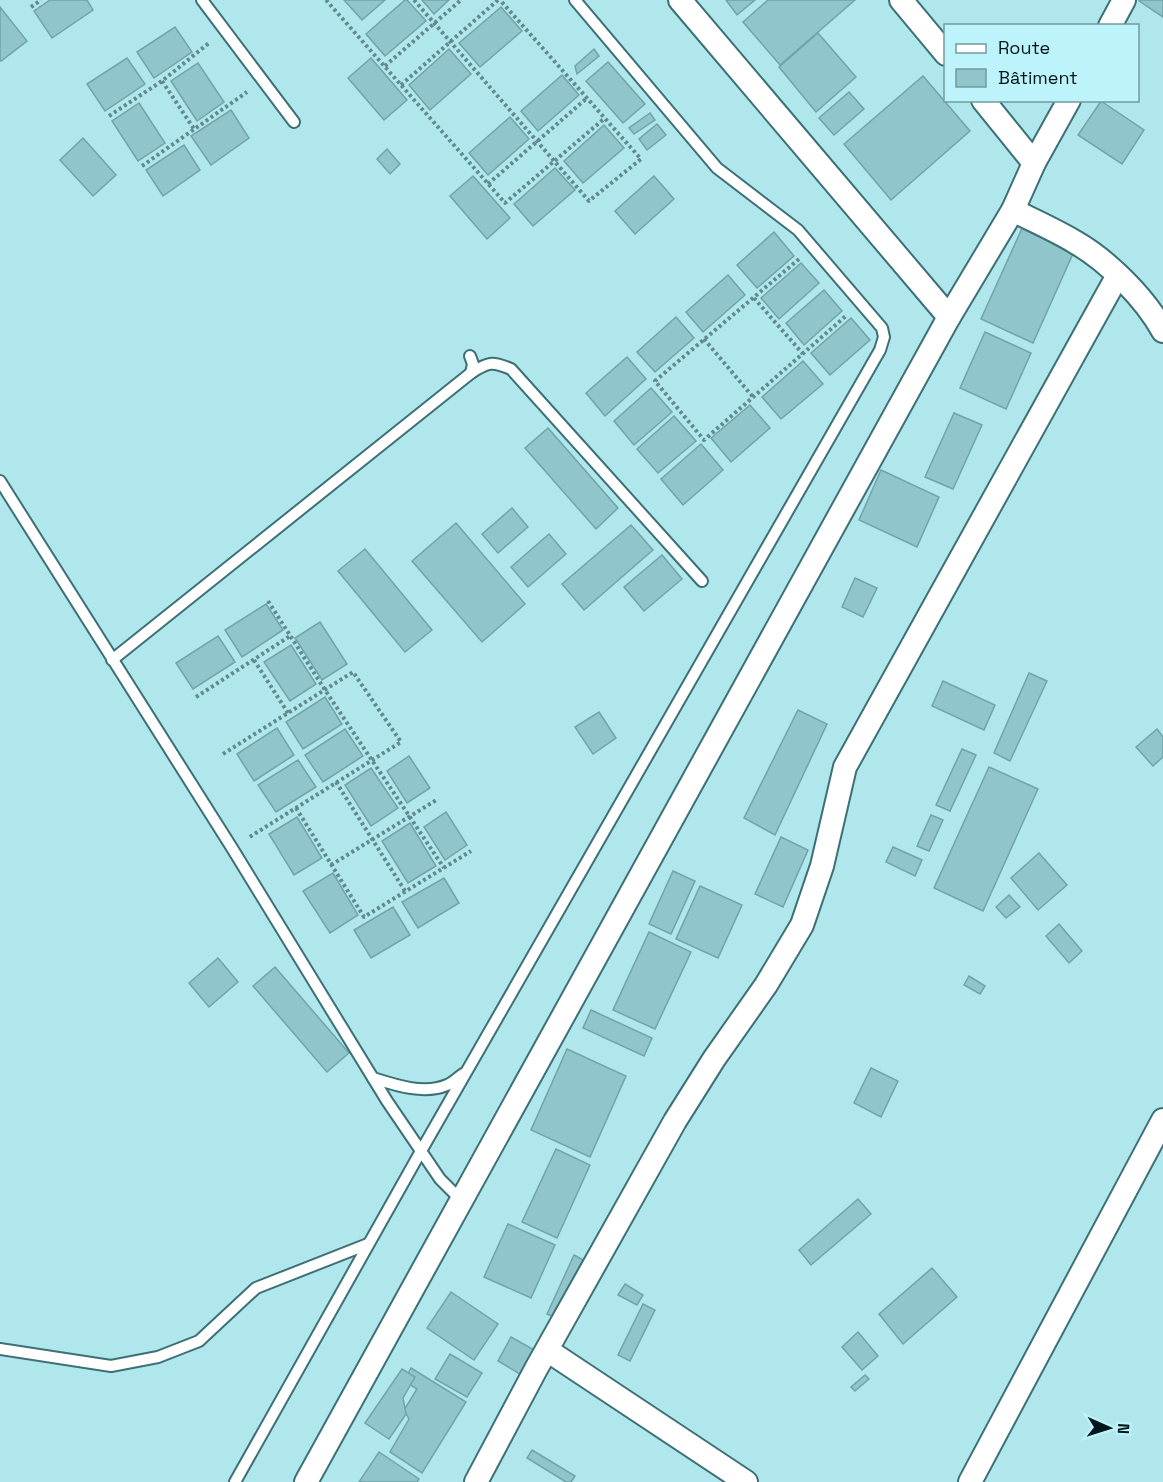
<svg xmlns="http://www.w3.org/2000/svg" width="1163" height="1482" font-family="'Space Grotesk',sans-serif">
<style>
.building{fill:#90c5cc;stroke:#6fa4aa;stroke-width:1.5}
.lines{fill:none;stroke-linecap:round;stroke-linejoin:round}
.service-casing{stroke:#3d7076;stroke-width:14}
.minor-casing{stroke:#3d7076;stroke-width:26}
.path{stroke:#62898e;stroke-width:4;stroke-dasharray:3 3;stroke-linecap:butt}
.service{stroke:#fff;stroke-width:10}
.minor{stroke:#fff;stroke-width:22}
</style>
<rect width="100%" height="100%" fill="#b0e7ed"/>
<g class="building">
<path d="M50,0h37l6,10 -41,28 -18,-27z"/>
<path d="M344,0h41l-23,20z"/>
<path d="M405,0h2l19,21 -41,35 -19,-22z"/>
<path d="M422,0h27l-15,14z"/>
<path d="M726,0h29l-18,15z"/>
<path d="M768,0h87l-75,65 -37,-43z"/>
<path d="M1140,0h23v17l-24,-16z"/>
<path d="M0,7l27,34 -26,20 -1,-2z"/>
<path d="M501,7l21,24 -42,36 -21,-24z"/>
<path d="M175,27l17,25 -38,26 -17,-26z"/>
<path d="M818,33l38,44 -40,35 -37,-45z"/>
<path d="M449,49l22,25 -41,36 -21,-25z"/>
<path d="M594,49l5,7 -22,18 -2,-8z"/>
<path d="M127,58l18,26 -40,27 -18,-27z"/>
<path d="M371,58l36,42 -23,20 -36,-42z"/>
<path d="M608,62l37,42 -22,19 -37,-42z"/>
<path d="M198,63l26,39 -27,19 -26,-40z"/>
<path d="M562,75l17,20 -41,36 -17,-20z"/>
<path d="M923,76l47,55 -79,69 -47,-56z"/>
<path d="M849,92l15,17 -30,26 -15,-17z"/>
<path d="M1101,101l43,29 -22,34 -44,-29z"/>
<path d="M139,103l26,40 -27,18 -26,-40z"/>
<path d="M231,110l18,28 -38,27 -20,-29z"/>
<path d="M650,113l5,7 -21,14 -5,-6z"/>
<path d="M510,117l19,22 -41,36 -19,-22z"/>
<path d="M657,124l9,11 -19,15 -8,-11z"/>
<path d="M604,125l20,23 -41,35 -19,-22z"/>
<path d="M83,138l33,37 -23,21 -33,-36z"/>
<path d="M184,145l16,25 -37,26 -17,-26z"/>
<path d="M387,149l13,15 -10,10 -13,-15z"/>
<path d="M555,168l20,22 -42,36 -19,-22z"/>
<path d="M473,176l37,42 -23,21 -37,-43z"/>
<path d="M654,176l20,23 -39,35 -20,-23z"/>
<path d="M1024,224l52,23 -43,96 -52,-24z"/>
<path d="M774,232l20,24 -37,32 -20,-23z"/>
<path d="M801,263l18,20 -40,36 -18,-21z"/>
<path d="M728,275l17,20 -42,37 -17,-20z"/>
<path d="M824,290l18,21 -38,34 -18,-22z"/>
<path d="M676,317l18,21 -39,34 -18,-20z"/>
<path d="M851,318l19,22 -40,35 -19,-22z"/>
<path d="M985,332l46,21 -25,56 -46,-21z"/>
<path d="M627,357l19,22 -41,37 -19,-23z"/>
<path d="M803,361l20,23 -42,35 -19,-22z"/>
<path d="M651,388l21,24 -38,33 -20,-24z"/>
<path d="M750,405l20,23 -39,34 -20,-24z"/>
<path d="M954,413l28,12 -29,64 -28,-12z"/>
<path d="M674,416l22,25 -38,32 -21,-24z"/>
<path d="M548,428l70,80 -22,21 -71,-81z"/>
<path d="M701,444l22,26 -40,35 -22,-26z"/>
<path d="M881,470l58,27 -22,50 -58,-27z"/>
<path d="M512,508l16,19 -30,26 -16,-19z"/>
<path d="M456,523l69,81 -43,38 -70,-81z"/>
<path d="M631,525l22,25 -69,60 -22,-26z"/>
<path d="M549,534l17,20 -38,33 -17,-20z"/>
<path d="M365,549l67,81 -27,22 -67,-81z"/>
<path d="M662,555l20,24 -38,32 -20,-24z"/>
<path d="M855,578l22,10 -14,29 -21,-10z"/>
<path d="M266,604l17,26 -41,27 -17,-27z"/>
<path d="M320,622l27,42 -25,16 -27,-42z"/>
<path d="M218,636l17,26 -42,27 -17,-26z"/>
<path d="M291,645l25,39 -26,17 -26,-39z"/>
<path d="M1029,673l18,8 -37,80 -16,-8z"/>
<path d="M943,681l52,24 -11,25 -52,-24z"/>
<path d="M325,697l17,27 -39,25 -17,-27z"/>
<path d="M798,710l29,14 -52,111 -31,-17z"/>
<path d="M599,712l17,26 -23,16 -18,-27z"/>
<path d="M277,728l17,27 -40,26 -17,-27z"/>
<path d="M345,729l18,27 -40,26 -18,-27z"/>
<path d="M1157,729l6,8v20l-10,9 -17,-19z"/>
<path d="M962,749l14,6 -26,56 -14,-6z"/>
<path d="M409,756l21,32 -23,15 -20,-32z"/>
<path d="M298,760l18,27 -40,25 -18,-27z"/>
<path d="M989,767l49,22 -55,122 -49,-23z"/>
<path d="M371,768l27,40 -27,18 -26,-41z"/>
<path d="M446,812l21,33 -22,15 -21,-33z"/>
<path d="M931,815l12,5 -14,31 -12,-5z"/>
<path d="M297,817l25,41 -28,17 -25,-41z"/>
<path d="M410,823l26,43 -28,17 -26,-42z"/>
<path d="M781,837l27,13 -25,57 -28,-13z"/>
<path d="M893,847l29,13 -7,16 -29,-14z"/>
<path d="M1039,853l28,32 -29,25 -27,-32z"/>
<path d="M673,871l22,10 -24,53 -22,-10z"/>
<path d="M333,873l25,42 -28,18 -27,-42z"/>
<path d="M444,878l15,25 -41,25 -16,-26z"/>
<path d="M700,886l42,19 -24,53 -42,-19z"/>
<path d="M1009,895l11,12 -14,11 -10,-11z"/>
<path d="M393,907l17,28 -39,23 -17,-28z"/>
<path d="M1059,924l23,27 -13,12 -23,-27z"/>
<path d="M649,932l42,20 -36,77 -42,-19z"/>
<path d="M218,958l20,24 -29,25 -20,-24z"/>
<path d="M275,967l74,86 -22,19 -74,-86z"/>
<path d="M969,976l16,10 -5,8 -16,-9z"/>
<path d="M591,1010l61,28 -8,18 -61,-28z"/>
<path d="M567,1049l59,27 -36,81 -59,-27z"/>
<path d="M871,1068l27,13 -17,36 -27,-14z"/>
<path d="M556,1149l34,16 -33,73 -35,-16z"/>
<path d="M858,1199l13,15 -60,51 -12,-15z"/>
<path d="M508,1224l47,21 -24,53 -47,-21z"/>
<path d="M574,1255l11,6 -26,58 -12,-5z"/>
<path d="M932,1268l25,29 -54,47 -24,-30z"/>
<path d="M625,1284l18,11 -6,10 -19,-10z"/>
<path d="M451,1292l47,32 -24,36 -47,-32z"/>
<path d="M643,1304l12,6 -25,51 -12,-6z"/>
<path d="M858,1332l20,24 -16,14 -20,-23z"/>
<path d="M511,1337l25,14 -13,25 -25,-15z"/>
<path d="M450,1354l32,19 -15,24 -32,-18z"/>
<path d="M411,1368l55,34 -44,71 -32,-21 19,-33 -5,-9 13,-21 -13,-8z"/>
<path d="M402,1369l13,8 -12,21 3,16 -17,25 -24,-16z"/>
<path d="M865,1375l4,4 -14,12 -4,-4z"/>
<path d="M532,1450l43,26 -4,6h-5l-39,-24z"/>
<path d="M379,1452l40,27 -2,3h-58z"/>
</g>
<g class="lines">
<defs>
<g id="service">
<path d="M202,0l92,122"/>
<path d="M470,356l3,8 -2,9"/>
<path d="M0,481l232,367 155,253 53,78 21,21"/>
<path d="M112,660l359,-287c17,-11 21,-12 40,-4l191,212"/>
<path d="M373,1078c22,7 51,17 74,7 6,-2 11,-8 16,-11"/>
<path d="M0,1349l111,17 47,-9 41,-16 57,-53 112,-44"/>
<path d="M235,1482l186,-331 459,-801 4,-13 -2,-9 -84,-98 -81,-62 -142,-168"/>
</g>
<g id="minor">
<path d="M680,0l269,317"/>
<path d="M901,0l45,54"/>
<path d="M1110,26l14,-26"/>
<path d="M983,100l51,63"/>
<path d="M1013,210c21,11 42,20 62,32 33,19 70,56 88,89"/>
<path d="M547,1350l199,132"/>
<path d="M306,1482l643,-1165 64,-107 21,-47 35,-63"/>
<path d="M476,1482l60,-113 139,-248 39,-62 52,-74 36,-60 20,-59 23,-99 273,-492"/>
<path d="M970,1482l193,-362"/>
</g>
</defs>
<use href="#service" class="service-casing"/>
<use href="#minor" class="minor-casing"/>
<g class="path">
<path d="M326,0l179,203 100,-85"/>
<path d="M414,0l175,201 52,-42 -141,-159"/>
<path d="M31,7l10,-7"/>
<path d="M385,66l76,-66"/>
<path d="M162,81l32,48"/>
<path d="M401,85l97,-85"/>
<path d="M109,116l53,-35 47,-38"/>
<path d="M142,166l105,-74"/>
<path d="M488,184l99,-86"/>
<path d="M799,259l-144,122 49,59 143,-125"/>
<path d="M754,298l49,56"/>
<path d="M704,339l49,58"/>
<path d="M268,601l57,89 119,178"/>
<path d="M254,660l34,53"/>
<path d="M196,697l94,-61"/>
<path d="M223,754l130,-82 48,70 -153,96"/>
<path d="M336,782l69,109"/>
<path d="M296,808l68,109 107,-66"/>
<path d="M331,865l107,-66"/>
</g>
<use href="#service" class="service"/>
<use href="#minor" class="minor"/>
</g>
<rect x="944" y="24" width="195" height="78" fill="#bdf4fb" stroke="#729ba0" stroke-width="1.5"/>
<rect x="956" y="44" width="30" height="9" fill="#ffffff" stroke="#729ba0" stroke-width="1.5"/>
<text x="998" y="54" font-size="18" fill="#021518">Route</text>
<rect x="956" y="69" width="30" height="18" fill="#90c5cc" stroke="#729ba0" stroke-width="1.5"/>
<text x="998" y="84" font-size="18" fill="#021518">Bâtiment</text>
<g transform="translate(1109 1428) rotate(93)" stroke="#bdf4fb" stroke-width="4.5" paint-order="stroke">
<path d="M0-4.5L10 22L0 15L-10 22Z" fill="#021518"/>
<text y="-9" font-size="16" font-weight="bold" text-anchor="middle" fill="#021518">N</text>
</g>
</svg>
